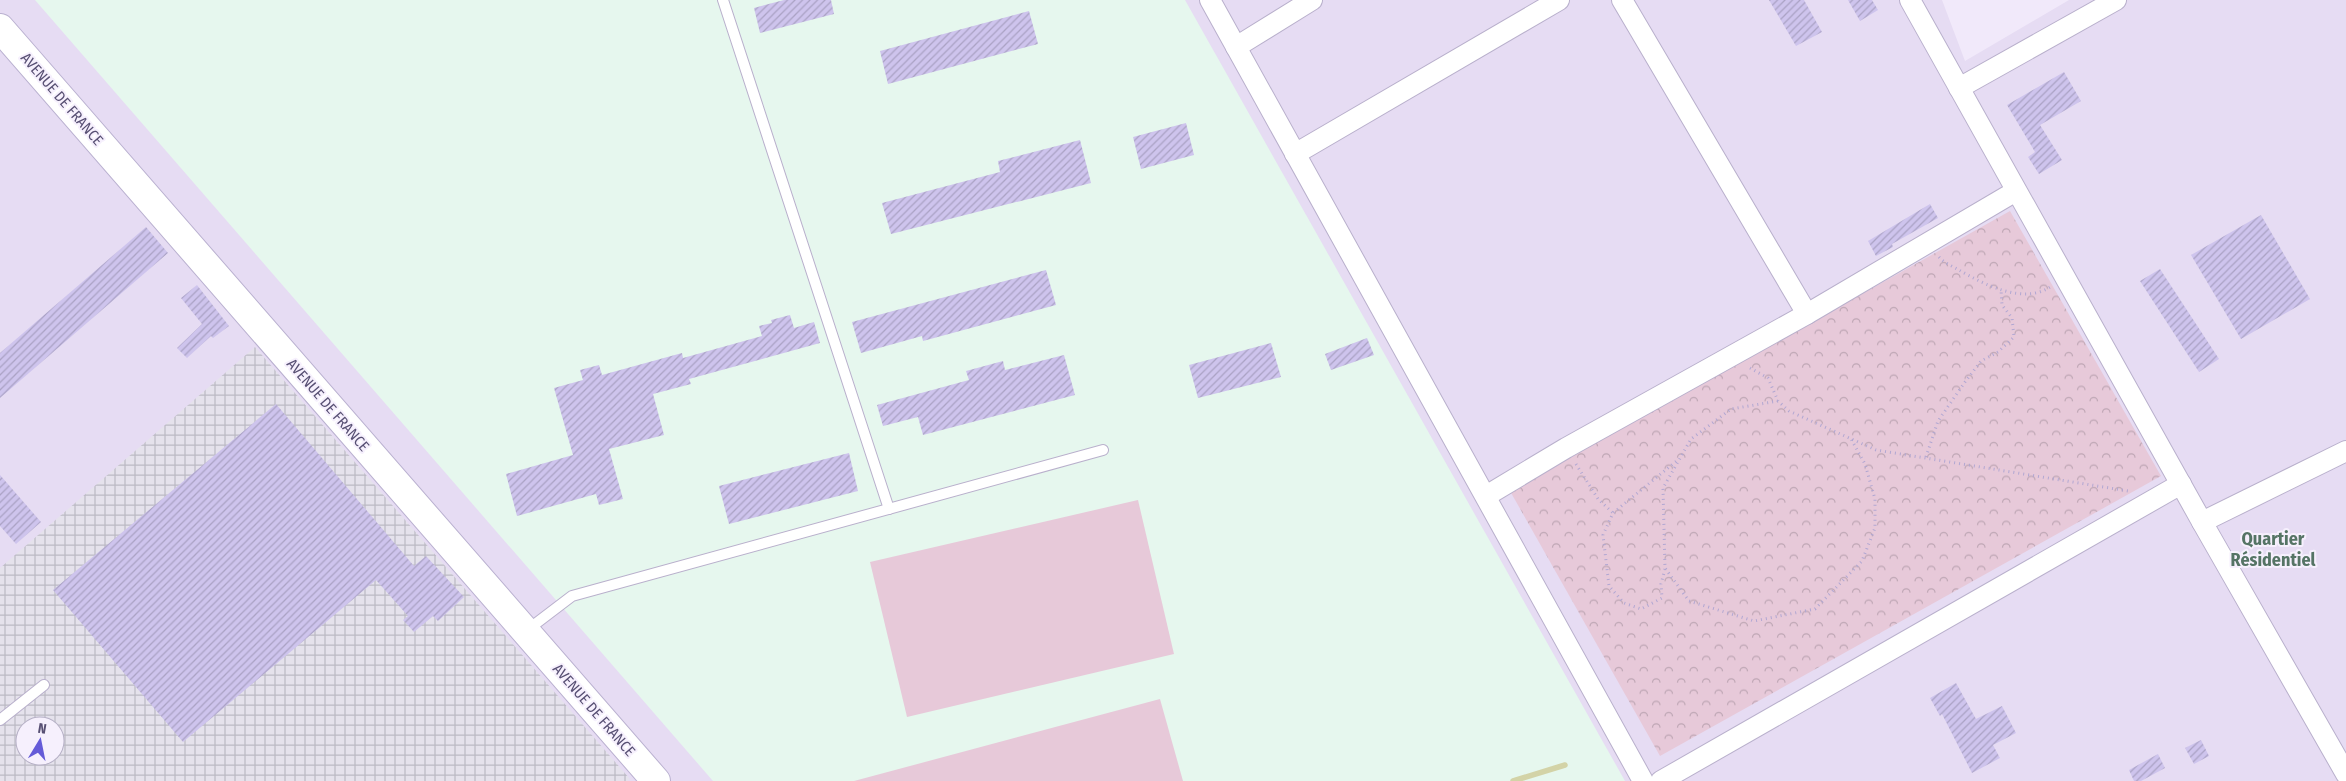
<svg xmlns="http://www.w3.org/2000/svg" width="2346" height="781" font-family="'Fira Sans Condensed',sans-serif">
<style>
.residential{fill:#e6dcf3;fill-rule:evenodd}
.industrial{fill:url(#industrial-grid);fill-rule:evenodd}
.education{fill:#e6f7ee}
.park{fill:url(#park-crowns)}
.garden{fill:#e7c9d9}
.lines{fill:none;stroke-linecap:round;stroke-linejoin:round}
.stream{stroke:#d3d3a7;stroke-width:5.5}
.building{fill:url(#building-hatch)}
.service-casing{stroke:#b9b0cc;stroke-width:12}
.minor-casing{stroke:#b9b0cc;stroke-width:22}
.secondary-casing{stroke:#bab1d0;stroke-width:30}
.path{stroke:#b1a7d2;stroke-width:3;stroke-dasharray:1 4;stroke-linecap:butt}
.service{stroke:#fff;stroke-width:10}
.minor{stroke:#fff;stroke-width:20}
.secondary{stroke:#fff;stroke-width:28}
.labels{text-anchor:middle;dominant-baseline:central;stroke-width:4;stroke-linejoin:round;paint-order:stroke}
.street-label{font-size:15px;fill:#574f73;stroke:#f6f0fd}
.quarter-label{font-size:18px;font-weight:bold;fill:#557465;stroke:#f6f0fd}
</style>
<defs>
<pattern id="industrial-grid" width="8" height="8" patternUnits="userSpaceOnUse" patternTransform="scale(1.25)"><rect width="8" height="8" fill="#e5e2ec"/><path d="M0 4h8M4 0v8" fill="none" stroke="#bcbac4"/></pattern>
<pattern id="park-crowns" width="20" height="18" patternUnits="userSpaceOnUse" patternTransform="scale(1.25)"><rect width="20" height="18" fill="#e7c9d9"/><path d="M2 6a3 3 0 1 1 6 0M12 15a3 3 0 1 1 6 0" fill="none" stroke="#bea6b4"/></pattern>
<pattern id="building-hatch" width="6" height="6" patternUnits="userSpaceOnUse" patternTransform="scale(1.25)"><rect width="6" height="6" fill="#cec4ed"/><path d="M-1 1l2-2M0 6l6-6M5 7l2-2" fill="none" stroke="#aaa2c4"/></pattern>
</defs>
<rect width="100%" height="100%" fill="#f1e9fa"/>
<path class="residential" d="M0,0h1942l23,61 104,-61h277v781h-2346zM25,726h30v30h-30z"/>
<path class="industrial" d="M255,347l375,432 -3,2h-627v-213zM25,726h30v30h-30z"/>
<path class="education" d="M35,0h1150l440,781h-912z"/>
<path class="park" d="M2010,211l151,265 -501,280 -150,-265z"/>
<g class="garden">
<path d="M1138,500l36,154 -267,63 -37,-155z"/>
<path d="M1160,699l23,82h-329z"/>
</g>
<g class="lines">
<path class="stream" d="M1513,781l52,-16"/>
</g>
<g class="building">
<path d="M784,0h47l3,14 -74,19 -6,-25z"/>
<path d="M1769,0h35l18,32 -26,14z"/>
<path d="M1848,0h24l6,10 -18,11z"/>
<path d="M1029,11l9,33 -150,40 -8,-33z"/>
<path d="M2064,72l17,29 -41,24 22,35 -23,14 -11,-17 7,-5 -28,-47z"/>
<path d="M1186,123l8,32 -53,14 -8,-32z"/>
<path d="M1080,140l11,43 -200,51 -9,-31 118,-31 -2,-11z"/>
<path d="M1930,204l8,14 -46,26 1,3 -17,9 -8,-15z"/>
<path d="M2261,215l49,84 -69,40 -50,-84z"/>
<path d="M146,227l22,26 -168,145v-45z"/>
<path d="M2160,269l59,90 -20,13 -59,-91z"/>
<path d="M1046,270l10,35 -133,36 -1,-5 -61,17 -9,-31z"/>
<path d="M197,285l32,41 -16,12 -2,-2 -24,22 -10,-10 25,-24 -21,-26z"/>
<path d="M790,315l4,13 20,-6 6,21 -131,36 2,5 -38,10 11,41 -55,14 14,50 -24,6 -3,-11 -79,22 -11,-42 67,-19 -19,-67 29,-8 -3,-10 19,-5 3,10 80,-22 1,5 79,-22 -3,-10 13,-3 -1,-3z"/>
<path d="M1367,338l7,17 -43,15 -6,-16z"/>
<path d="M1271,343l10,34 -83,21 -9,-33z"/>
<path d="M1064,355l11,40 -152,40 -5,-18 -35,9 -6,-21 92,-25 -3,-9 37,-10 2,9z"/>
<path d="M276,404l138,162 12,-10 38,41 -26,24 -5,-5 -19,16 -11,-12 5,-4 -32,-36 -193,162 -130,-152z"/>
<path d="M849,453l9,38 -129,33 -10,-38z"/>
<path d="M0,475l41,47 -25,22 -16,-18z"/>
<path d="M1956,683l20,36 26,-13 14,27 -23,12 7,13 -28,15 -30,-59 -2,2 -10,-18z"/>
<path d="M2201,740l8,16 -15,8 -9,-16z"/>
<path d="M2158,754l7,14 -24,13h-7l-5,-11z"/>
</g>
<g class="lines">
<defs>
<g id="service">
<path d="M723,0l166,509"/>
<path d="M526,631l46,-35 531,-146"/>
<path d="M0,720l44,-35"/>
</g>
<g id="minor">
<path d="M1210,0l433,781"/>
<path d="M1622,0l185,314"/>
<path d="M1910,0l292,522 144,252"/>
<path d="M1236,47l76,-47"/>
<path d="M1959,88l157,-88"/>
<path d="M1295,154l264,-154"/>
<path d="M1486,496l80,-48 241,-134 209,-123"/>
<path d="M2202,522l144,-71"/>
<path d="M1661,781l520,-297"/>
</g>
<path id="secondary" d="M0,28l656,753"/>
</defs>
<use href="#service" class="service-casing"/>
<use href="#minor" class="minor-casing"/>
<use href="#secondary" class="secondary-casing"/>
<g class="path">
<path d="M1939,257c5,6 13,9 20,13 24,14 64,35 91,17"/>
<path d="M1750,368l18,10 10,23 11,10 87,39 252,41"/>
<path d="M1778,401l-47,8 -40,30 -28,49 2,80 24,33 65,20 61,-12 47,-48 13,-33v-29l-10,-35 -15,-27"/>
<path d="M1926,457l12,-36 27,-39 16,-21 17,-9 16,-15 -2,-19 -10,-13 -1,-15"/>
<path d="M1576,464l22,35 15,14"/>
<path d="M1665,569l-4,15 1,14 -21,11 -17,-6 -15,-17 -6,-51 10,-22 66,-54"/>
</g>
<use href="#service" class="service"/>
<use href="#minor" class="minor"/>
<use href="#secondary" class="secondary"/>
</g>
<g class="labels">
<g class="street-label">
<text transform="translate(62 99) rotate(49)">AVENUE DE FRANCE</text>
<text transform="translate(328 405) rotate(49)">AVENUE DE FRANCE</text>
<text transform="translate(594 710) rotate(49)">AVENUE DE FRANCE</text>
</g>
<g class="quarter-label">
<text x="2273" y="539">Quartier<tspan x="2273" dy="21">Résidentiel</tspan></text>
</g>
</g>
<g transform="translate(40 741) rotate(10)"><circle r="24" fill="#f6f0fd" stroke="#b6b0c6"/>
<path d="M0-4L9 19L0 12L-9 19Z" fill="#655bd8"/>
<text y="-8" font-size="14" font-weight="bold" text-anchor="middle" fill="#574f73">N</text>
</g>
</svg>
